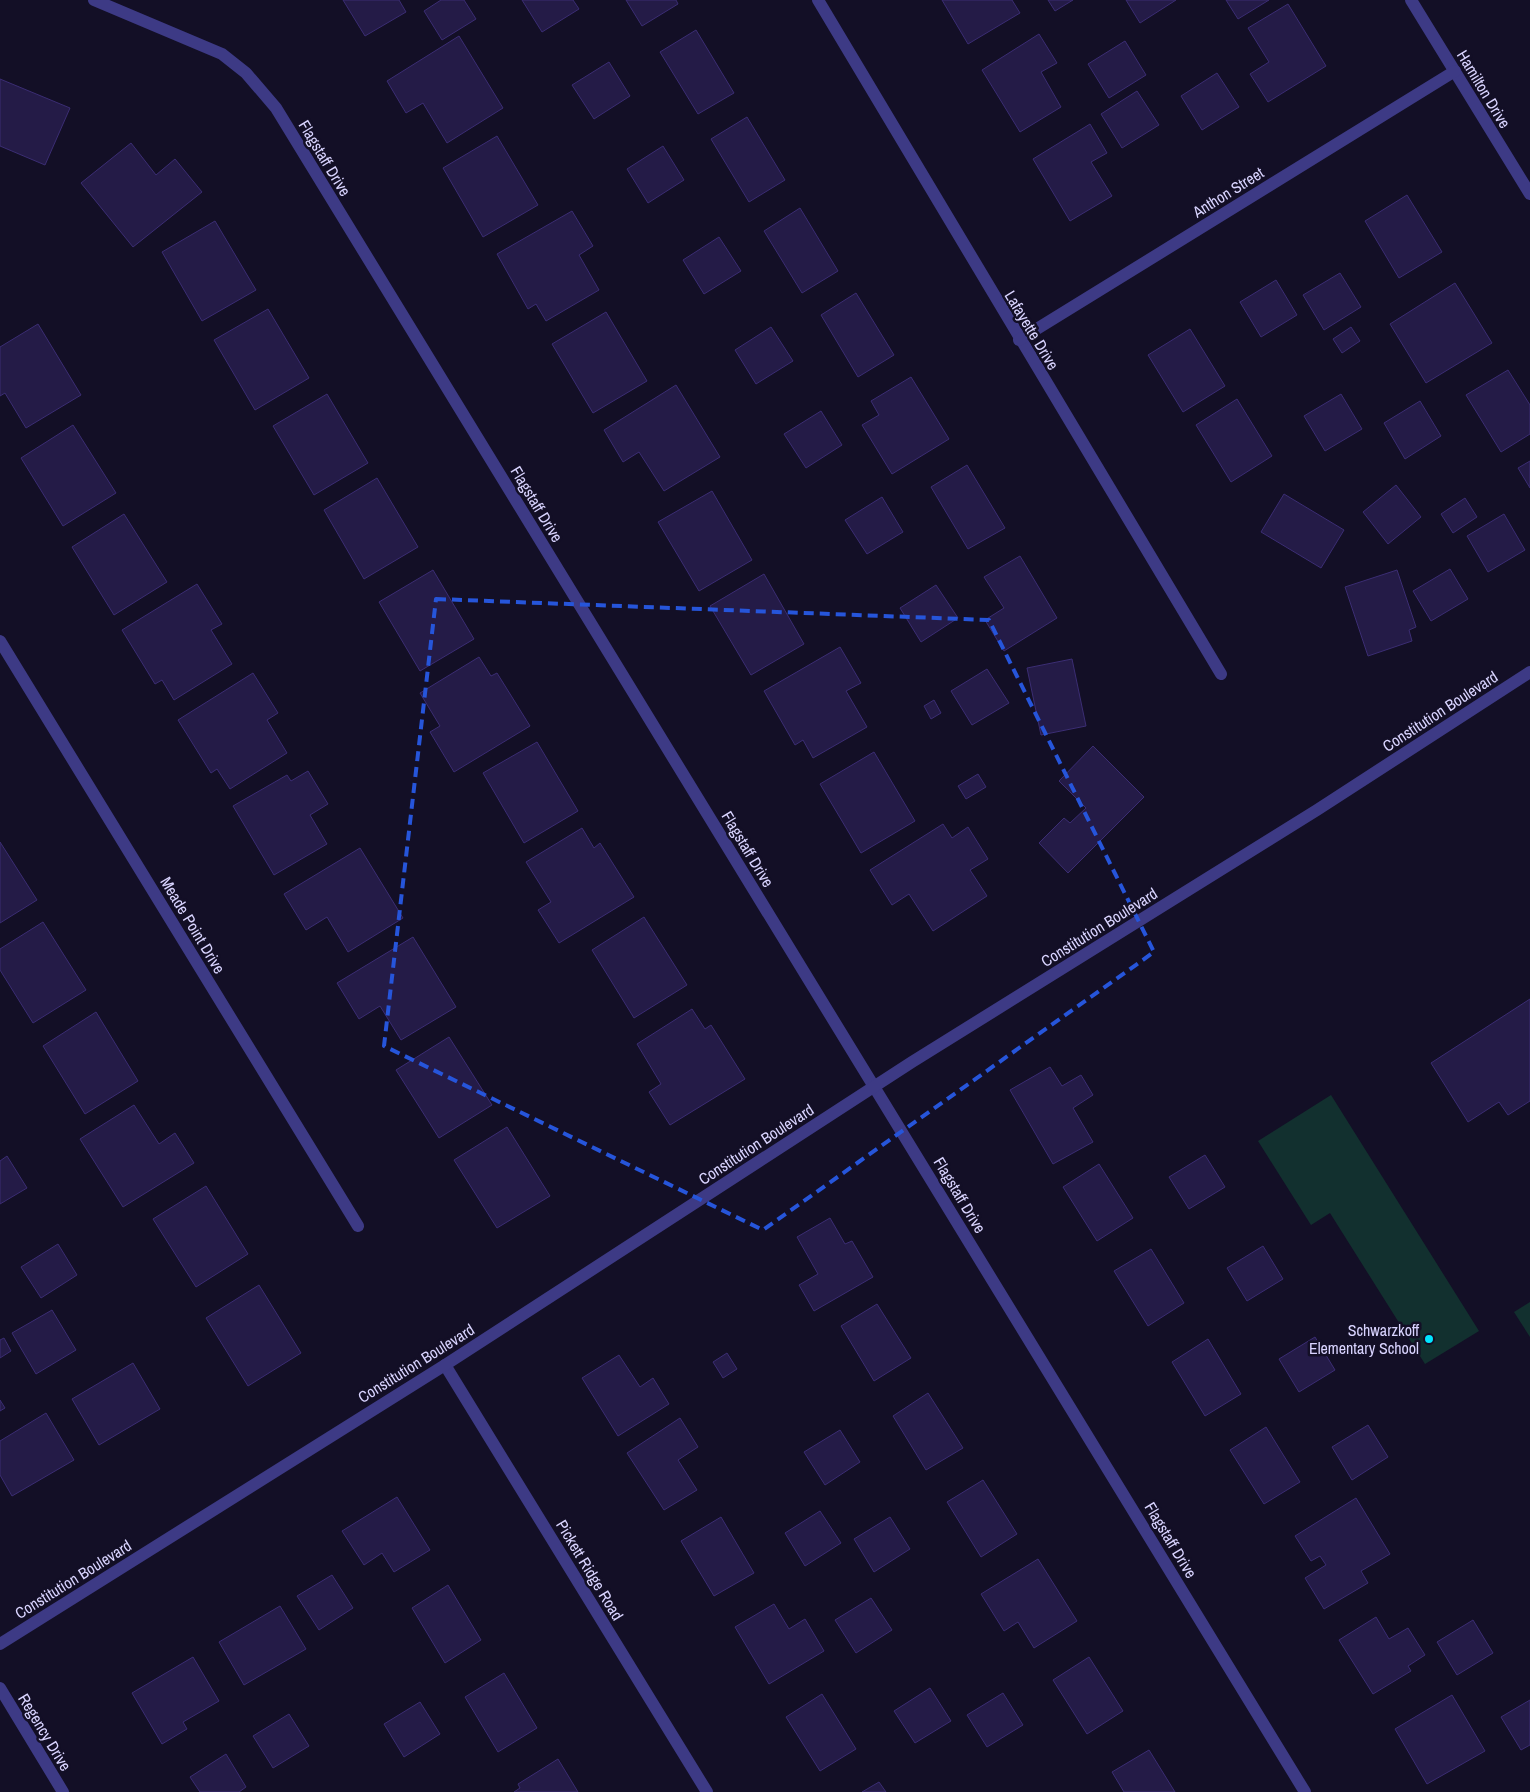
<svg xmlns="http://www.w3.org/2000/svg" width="1530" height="1792" font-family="'Archivo Narrow',sans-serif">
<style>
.green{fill:#12302f}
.building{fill:#241b47;stroke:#3b2d73}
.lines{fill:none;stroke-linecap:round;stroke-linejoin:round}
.minor{stroke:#3d3a85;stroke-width:12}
.marked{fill:none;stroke:#2655da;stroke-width:4;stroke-dasharray:10 6;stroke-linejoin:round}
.poi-dot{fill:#00e5ff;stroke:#130f26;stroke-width:2}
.labels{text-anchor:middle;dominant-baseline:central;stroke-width:5;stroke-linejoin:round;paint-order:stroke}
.street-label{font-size:16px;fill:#d9d4ff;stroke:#130f26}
.poi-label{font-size:16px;fill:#d9d4ff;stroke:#130f26;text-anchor:end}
</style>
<rect width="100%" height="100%" fill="#130f26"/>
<g class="green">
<path d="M1331,1095l148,236 -54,33 -95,-151 -19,12 -53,-84z"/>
<path d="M1530,1302v35l-16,-25z"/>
</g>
<g class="building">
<path d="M343,0h56l7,12 -41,24z"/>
<path d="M441,0h23l12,19 -34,21 -18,-29z"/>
<path d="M522,0h51l6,9 -37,23z"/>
<path d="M626,0h50l2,4 -36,22z"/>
<path d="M942,0h70l8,13 -52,31z"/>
<path d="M1048,0h25l-18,11z"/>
<path d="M1126,0h50l-36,23z"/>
<path d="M1226,0h43l-31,19z"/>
<path d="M1288,4l38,62 -58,36 -18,-28 19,-12 -21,-34z"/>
<path d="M696,30l38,63 -36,21 -38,-62z"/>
<path d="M1039,34l18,29 -16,9 20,35 -41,25 -38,-62z"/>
<path d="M459,36l44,72 -56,35 -24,-40 -17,10 -19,-32z"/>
<path d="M1125,41l21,34 -37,23 -21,-34z"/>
<path d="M609,62l21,34 -36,23 -22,-34z"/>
<path d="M1217,73l22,34 -37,23 -21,-34z"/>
<path d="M0,79l70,29 -25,57 -45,-19z"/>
<path d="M1137,91l22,34 -37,23 -21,-34z"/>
<path d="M747,117l38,63 -36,22 -38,-63z"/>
<path d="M1090,124l17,29 -16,9 21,34 -42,25 -37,-62z"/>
<path d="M497,136l41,69 -55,32 -40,-69z"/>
<path d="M131,143l25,32 19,-16 27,33 -69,55 -52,-64z"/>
<path d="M663,146l21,34 -36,23 -21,-34z"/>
<path d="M1407,195l35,57 -43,26 -34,-57z"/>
<path d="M800,208l38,63 -36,22 -38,-62z"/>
<path d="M572,211l21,35 -14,9 20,35 -53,31 -10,-17 -8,5 -31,-55z"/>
<path d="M215,221l41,69 -54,31 -40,-69z"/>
<path d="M719,237l22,34 -37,23 -21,-34z"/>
<path d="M1340,273l21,34 -37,23 -21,-35z"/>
<path d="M1276,280l21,35 -36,22 -21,-35z"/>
<path d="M1455,283l37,60 -66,40 -36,-59z"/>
<path d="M856,293l38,62 -36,22 -37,-62z"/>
<path d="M268,309l41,69 -54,32 -41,-70z"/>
<path d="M606,312l41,69 -54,32 -41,-69z"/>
<path d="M38,324l43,71 -55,33 -21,-35 -5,3v-49z"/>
<path d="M771,327l22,34 -37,23 -21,-34z"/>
<path d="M1351,327l9,14 -18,12 -9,-14z"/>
<path d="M1190,329l35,57 -42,26 -35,-57z"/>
<path d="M1508,370l22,35v29l-29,18 -35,-57z"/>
<path d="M911,377l38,62 -57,35 -30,-49 17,-10 -8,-14z"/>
<path d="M676,385l44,72 -56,34 -25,-39 -16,10 -19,-32z"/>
<path d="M327,394l41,69 -54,32 -41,-69z"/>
<path d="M1341,394l21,35 -37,22 -21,-35z"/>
<path d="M1237,399l35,57 -41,26 -35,-57z"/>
<path d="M1420,401l21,35 -36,23 -21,-36z"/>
<path d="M821,411l21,34 -36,23 -22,-34z"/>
<path d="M73,425l43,68 -53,33 -42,-68z"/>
<path d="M1530,461v27l-12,-20z"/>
<path d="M967,465l38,63 -37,21 -37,-62z"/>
<path d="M377,478l41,69 -54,32 -40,-69z"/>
<path d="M1396,485l25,32 -33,27 -25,-32z"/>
<path d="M712,491l40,69 -53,31 -41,-69z"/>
<path d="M1284,494l60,36 -23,38 -60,-36z"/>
<path d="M882,497l21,35 -36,22 -22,-34z"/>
<path d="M1465,498l12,19 -24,16 -12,-19z"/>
<path d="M124,514l43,68 -53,33 -42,-68z"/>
<path d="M1504,514l21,36 -37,22 -21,-36z"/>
<path d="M1020,556l37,62 -53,33 -19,-31 19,-12 -20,-31z"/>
<path d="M1450,569l18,30 -37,22 -18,-30z"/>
<path d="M433,570l41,69 -54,32 -41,-69z"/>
<path d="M1397,570l19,57 -7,3 3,11 -44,15 -23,-69z"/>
<path d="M764,574l40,70 -53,31 -41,-69z"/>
<path d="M197,584l25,40 -11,6 21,34 -58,36 -12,-20 -7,4 -33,-54z"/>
<path d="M936,585l22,33 -37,24 -21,-34z"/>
<path d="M840,647l21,36 -15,8 21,36 -54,31 -10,-18 -8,5 -31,-54z"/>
<path d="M479,657l12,19 6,-3 33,53 -76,46 -24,-40 10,-6 -20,-33z"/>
<path d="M1072,659l14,67 -45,9 -14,-67z"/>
<path d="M987,669l22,34 -37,22 -21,-34z"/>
<path d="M253,673l25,40 -11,7 20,33 -57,36 -13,-20 -6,4 -33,-53z"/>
<path d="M934,700l7,13 -10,6 -7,-13z"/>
<path d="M537,742l41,69 -54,32 -41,-70z"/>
<path d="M1093,746l51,51 -76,76 -29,-30 25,-25 6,5 16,-15 -27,-27z"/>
<path d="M874,752l41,69 -54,32 -41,-69z"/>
<path d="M308,771l20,33 -18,11 17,29 -53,31 -41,-69 54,-31 4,6z"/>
<path d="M978,774l8,13 -20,12 -8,-13z"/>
<path d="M943,824l9,14 16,-11 20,32 -18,11 17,26 -54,35 -24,-37 -17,11 -22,-35z"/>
<path d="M582,828l12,20 6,-5 34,54 -75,46 -21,-33 13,-8 -25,-40z"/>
<path d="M0,842l37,58 -37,23z"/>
<path d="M360,848l43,70 -55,34 -21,-35 -21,13 -22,-36z"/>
<path d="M644,917l43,68 -53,33 -42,-68z"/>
<path d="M43,922l43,68 -53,33 -33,-53v-21z"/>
<path d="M413,937l43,70 -55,33 -21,-34 -21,13 -22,-36z"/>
<path d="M1530,999v102l-22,14 -9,-13 -31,20 -37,-59z"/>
<path d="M692,1009l13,20 6,-4 34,54 -75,46 -21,-33 12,-8 -24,-40z"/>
<path d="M96,1012l42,69 -53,33 -42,-68z"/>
<path d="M449,1037l43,68 -53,33 -43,-68z"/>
<path d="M1050,1067l12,19 19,-11 12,20 -20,13 20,34 -40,22 -43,-74z"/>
<path d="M134,1105l25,39 16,-11 19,30 -71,44 -43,-68z"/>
<path d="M507,1127l43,69 -53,32 -43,-68z"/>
<path d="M1205,1155l20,32 -36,22 -20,-32z"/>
<path d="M7,1156l20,32 -27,16v-43z"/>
<path d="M1099,1164l34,54 -36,23 -34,-54z"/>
<path d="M206,1186l42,68 -52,33 -43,-68z"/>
<path d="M830,1218l15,26 7,-3 21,36 -59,34 -15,-26 19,-11 -21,-37z"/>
<path d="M58,1244l19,31 -36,23 -20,-31z"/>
<path d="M1263,1246l20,33 -36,22 -20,-33z"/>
<path d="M1151,1249l33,54 -36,23 -34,-55z"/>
<path d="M259,1285l42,68 -53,33 -42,-68z"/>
<path d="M877,1304l34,54 -37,23 -33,-55z"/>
<path d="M52,1310l24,40 -40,24 -24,-41z"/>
<path d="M1315,1337l20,33 -36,22 -20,-33z"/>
<path d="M4,1338l7,13 -11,7v-18z"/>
<path d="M1208,1339l33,55 -36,22 -33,-54z"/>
<path d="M727,1353l10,16 -14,9 -10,-16z"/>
<path d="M619,1355l21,32 13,-9 16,26 -51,32 -36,-58z"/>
<path d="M133,1363l27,46 -61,36 -27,-46z"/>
<path d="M928,1393l35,55 -37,22 -33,-54z"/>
<path d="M0,1400l5,8 -5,3z"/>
<path d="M46,1413l28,47 -62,36 -12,-21v-34z"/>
<path d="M680,1418l18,29 -20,13 19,30 -33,20 -37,-57z"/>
<path d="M1368,1425l20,32 -36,23 -20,-33z"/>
<path d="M1266,1427l34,55 -36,22 -34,-54z"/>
<path d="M840,1430l20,32 -35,23 -21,-33z"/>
<path d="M983,1480l34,54 -36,23 -34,-55z"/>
<path d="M397,1497l33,53 -36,22 -12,-19 -18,12 -22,-34z"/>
<path d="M1356,1498l34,56 -29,17 7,12 -44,26 -19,-31 21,-13 -6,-9 -9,5 -16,-25z"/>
<path d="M820,1511l21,32 -36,23 -20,-33z"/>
<path d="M721,1517l33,56 -40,23 -33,-55z"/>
<path d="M890,1517l20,32 -36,23 -20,-33z"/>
<path d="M1038,1559l39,62 -43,27 -16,-26 -14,9 -23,-37z"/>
<path d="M332,1575l21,33 -34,22 -22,-34z"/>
<path d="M448,1585l33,55 -36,23 -33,-55z"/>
<path d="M871,1598l21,32 -36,23 -21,-33z"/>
<path d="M774,1604l15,25 16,-10 19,32 -55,33 -34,-57z"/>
<path d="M280,1606l26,43 -62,36 -25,-43z"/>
<path d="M1376,1617l13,22 19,-11 17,27 -17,11 3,5 -38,23 -34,-54z"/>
<path d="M1473,1620l20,33 -36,22 -20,-33z"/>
<path d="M193,1657l26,44 -36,21 4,7 -25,15 -30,-51z"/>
<path d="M1089,1657l34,54 -36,23 -34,-54z"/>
<path d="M504,1673l33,55 -39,24 -33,-55z"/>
<path d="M930,1688l21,33 -36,22 -21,-32z"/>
<path d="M1003,1693l20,32 -36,22 -20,-32z"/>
<path d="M822,1694l34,55 -36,22 -34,-54z"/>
<path d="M1452,1695l33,56 -58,33 -32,-55z"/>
<path d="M1530,1700v45l-9,5 -20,-33z"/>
<path d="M420,1702l20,32 -36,23 -20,-33z"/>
<path d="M289,1714l20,32 -36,22 -20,-32z"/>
<path d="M1149,1750l26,42h-51l-12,-20z"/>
<path d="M226,1754l20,33 -7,5h-39l-10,-15z"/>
<path d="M558,1759l20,33h-64l6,-4 -2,-4z"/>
<path d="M879,1782l7,10h-24z"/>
</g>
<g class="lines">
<g class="minor">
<path d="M94,0l128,54 24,19 30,35 1029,1684"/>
<path d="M818,0l403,674"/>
<path d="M1411,0l119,194"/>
<path d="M1019,340l436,-269"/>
<path d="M0,641l358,585"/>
<path d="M445,1365l262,427"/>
<path d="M0,1644l445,-279 467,-303 405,-252 213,-138"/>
<path d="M0,1688l63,104"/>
</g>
</g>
<path class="marked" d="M436,599l553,21 165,332 -391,278 -379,-184z"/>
<circle class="poi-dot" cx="1429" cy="1339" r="5"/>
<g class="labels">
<g class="street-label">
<text transform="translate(1484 89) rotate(59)">Hamilton Drive</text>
<text transform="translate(325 158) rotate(59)">Flagstaff Drive</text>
<text transform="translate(1228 192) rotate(-32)">Anthon Street</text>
<text transform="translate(1032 330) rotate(59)">Lafayette Drive</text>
<text transform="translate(537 504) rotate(59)">Flagstaff Drive</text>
<text transform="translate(1440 711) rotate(-33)">Constitution Boulevard</text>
<text transform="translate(748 849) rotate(59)">Flagstaff Drive</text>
<text transform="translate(193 925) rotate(59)">Meade Point Drive</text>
<text transform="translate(1099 927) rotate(-32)">Constitution Boulevard</text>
<text transform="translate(756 1144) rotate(-33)">Constitution Boulevard</text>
<text transform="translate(960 1195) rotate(59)">Flagstaff Drive</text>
<text transform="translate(416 1363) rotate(-32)">Constitution Boulevard</text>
<text transform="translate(1171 1540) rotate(59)">Flagstaff Drive</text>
<text transform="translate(590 1570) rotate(59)">Pickett Ridge Road</text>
<text transform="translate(73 1579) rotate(-32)">Constitution Boulevard</text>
<text transform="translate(45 1732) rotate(59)">Regency Drive</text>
</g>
<g class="poi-label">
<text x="1419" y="1330">Schwarzkoff<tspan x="1419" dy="18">Elementary School</tspan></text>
</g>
</g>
</svg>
